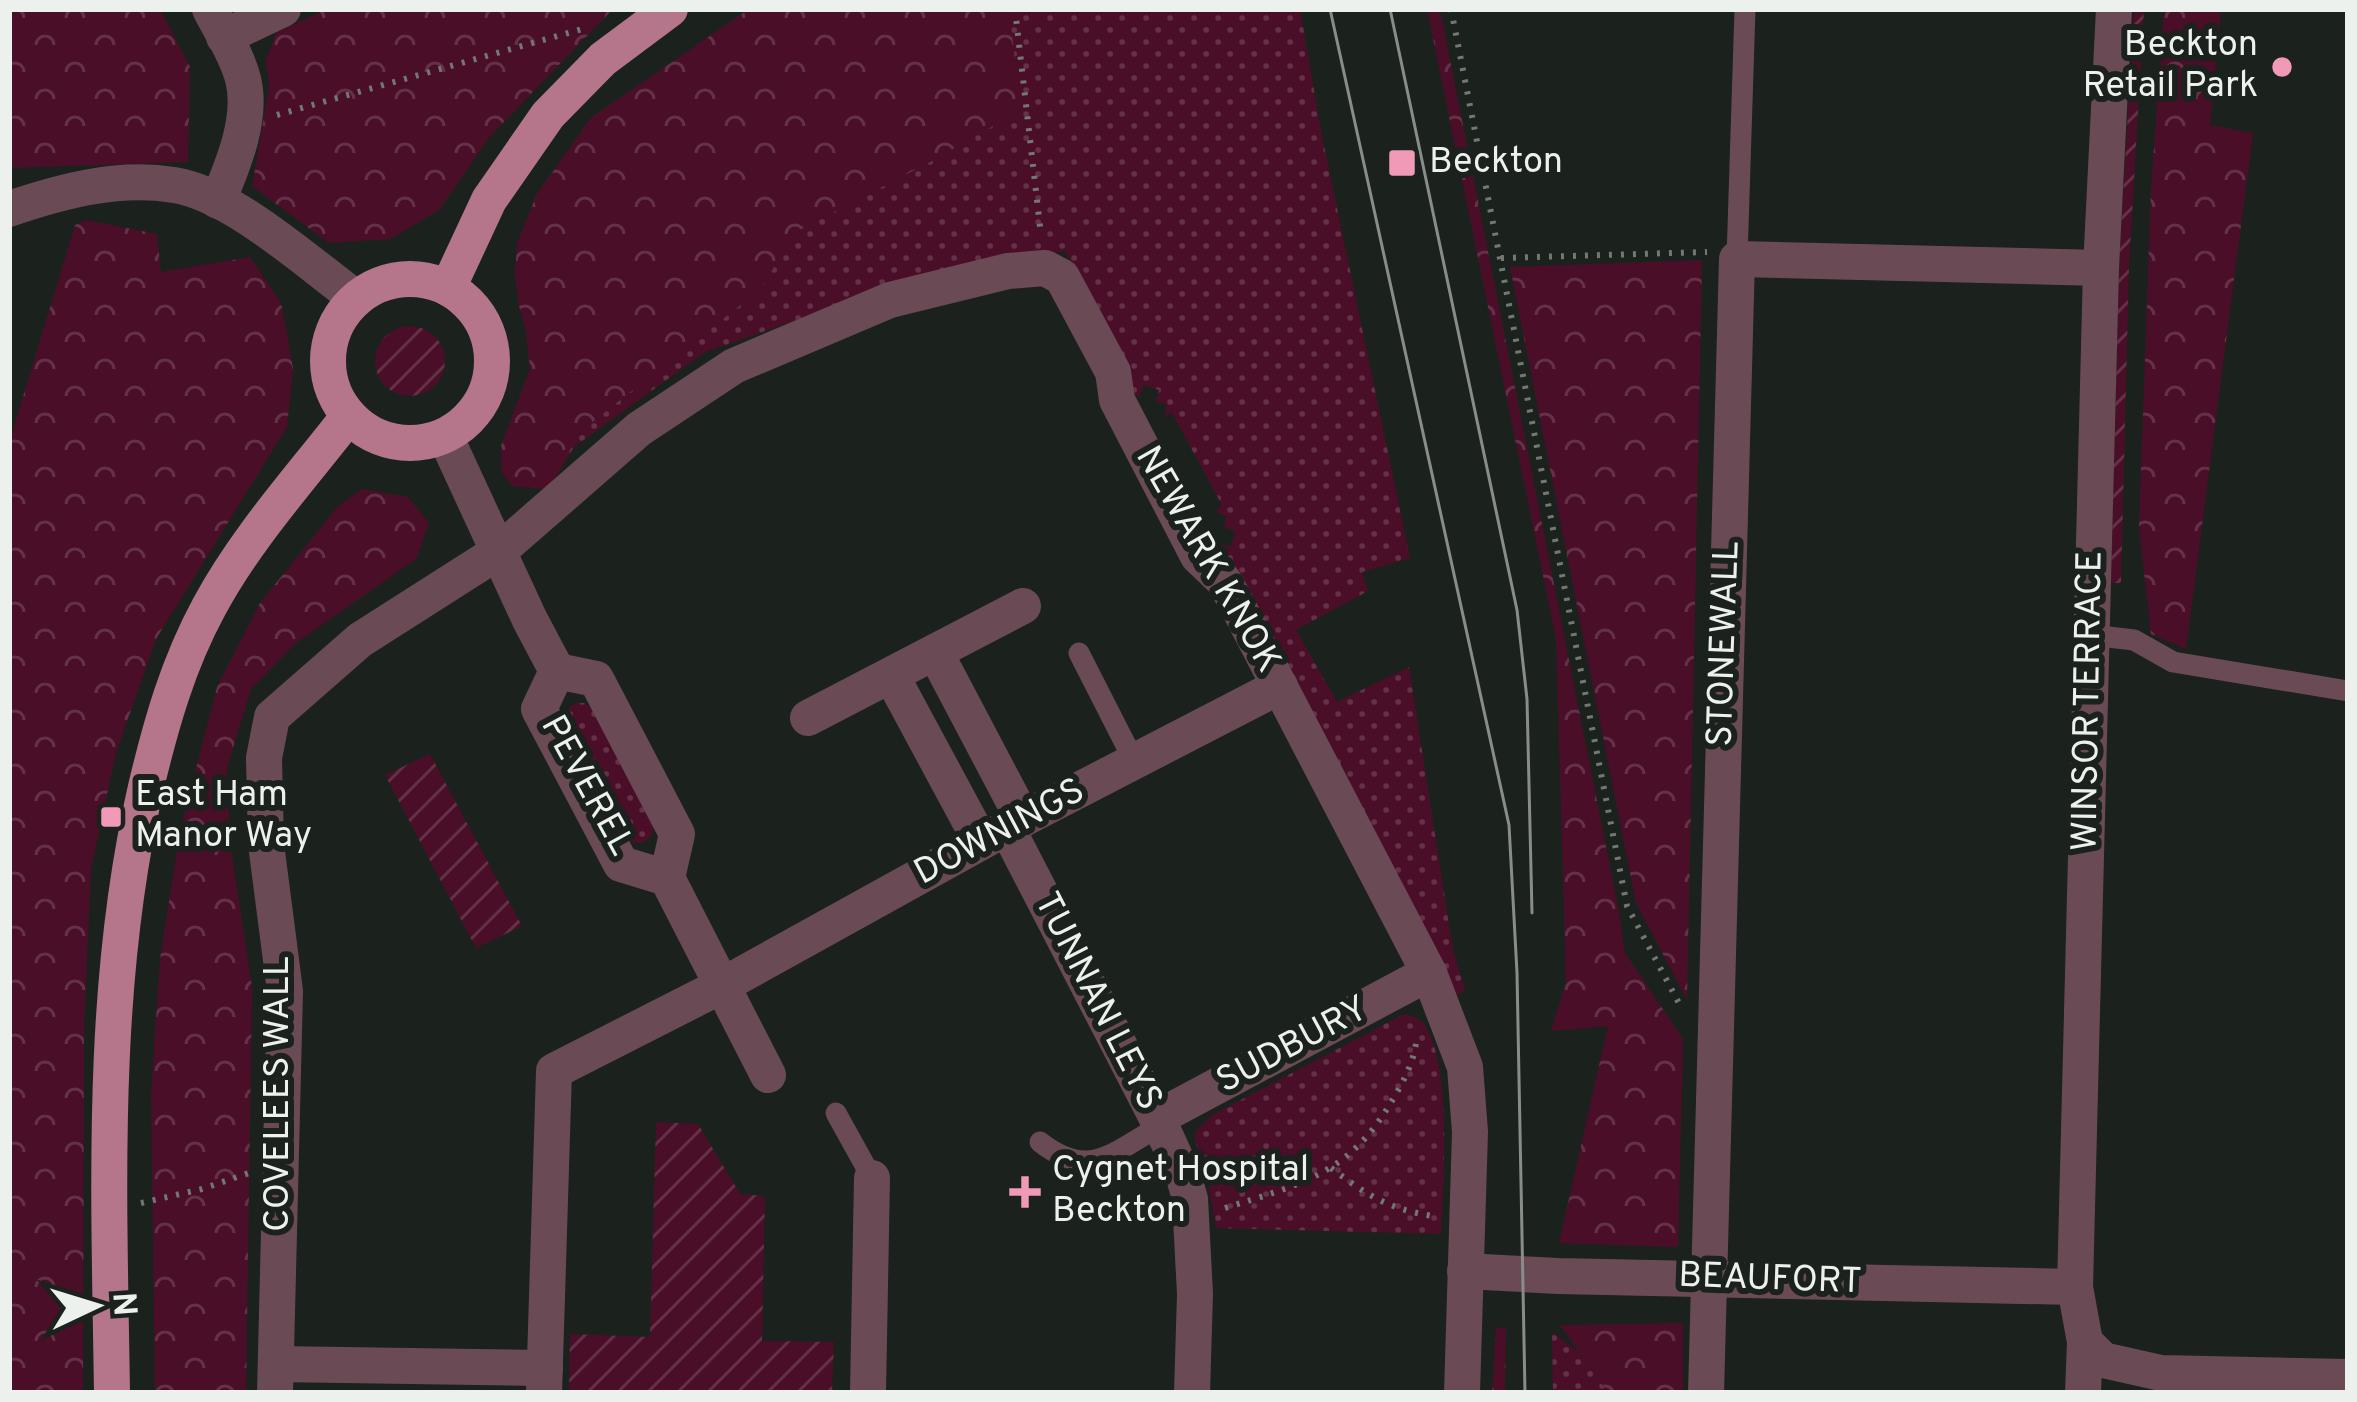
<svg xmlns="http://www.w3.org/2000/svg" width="2357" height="1402" font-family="Overpass,sans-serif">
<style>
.grass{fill:url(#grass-dots)}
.forest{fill:url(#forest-crowns)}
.garden{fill:url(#garden-furrows)}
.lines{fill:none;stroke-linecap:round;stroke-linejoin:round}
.path{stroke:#737874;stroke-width:6;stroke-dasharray:3 9;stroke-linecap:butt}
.service{stroke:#6a4b55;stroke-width:21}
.minor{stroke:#6a4b55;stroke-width:36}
.tertiary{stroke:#6a4b55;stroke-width:36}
.primary{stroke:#b5758b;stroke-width:36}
.tram{stroke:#888d89;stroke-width:3}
.poi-dot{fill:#f09ab7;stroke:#1b211c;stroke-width:4.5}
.labels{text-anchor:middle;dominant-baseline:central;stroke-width:12;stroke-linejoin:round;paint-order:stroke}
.poi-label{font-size:36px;fill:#edf1ee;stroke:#1b211c;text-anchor:start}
.street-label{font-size:36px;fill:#edf1ee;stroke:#1b211c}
</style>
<defs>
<pattern id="grass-dots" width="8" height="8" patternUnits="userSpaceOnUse" patternTransform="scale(3)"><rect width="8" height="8" fill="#4a0e28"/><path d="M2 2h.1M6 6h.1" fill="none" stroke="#643248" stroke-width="1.8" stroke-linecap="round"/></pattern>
<pattern id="forest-crowns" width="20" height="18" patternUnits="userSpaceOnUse" patternTransform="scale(3)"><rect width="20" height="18" fill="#4a0e28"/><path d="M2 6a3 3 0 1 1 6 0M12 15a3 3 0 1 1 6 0" fill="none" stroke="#643248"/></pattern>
<pattern id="garden-furrows" width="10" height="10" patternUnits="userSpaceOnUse" patternTransform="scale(3)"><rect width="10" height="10" fill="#4a0e28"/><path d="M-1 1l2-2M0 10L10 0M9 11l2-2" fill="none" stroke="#643248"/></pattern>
</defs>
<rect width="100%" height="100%" fill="#1b211c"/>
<g class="grass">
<path d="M749,9h551l22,127 88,422 -48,14 6,19 -72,39 41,72 72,-35 44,283 12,40 -8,6 -106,-205 -137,-243 1,-4 16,2 4,-15 -11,-3 2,-12 -11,-4 7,-7 -50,-92 -7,3 2,-11 -11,-4 3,-11 -15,-5 -5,12 -7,-2 -8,-30 -59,-114 -131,21 -229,80 -131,95 -26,42 -35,-3 -11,-13 -1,-27 29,-77 -4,-39 -7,-24 -4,-31 2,-31 20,-50 54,-76z"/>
<path d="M576,703h8l13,9 57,110 -2,13c-10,12 -20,9 -31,1l-60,-117 4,-9z"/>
<path d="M1404,1014c11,2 18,5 23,15 25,46 16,152 14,205l-225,-6 -7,-39 -14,-49 1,-9 16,-16z"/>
<path d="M1552,1332l28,21 28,40h-55z"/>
</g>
<g class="forest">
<path d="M9,9h151l30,58 -2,95 -179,6z"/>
<path d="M326,9h287l-122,126 -52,75 -49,29 -61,4 -77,-57 17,-98 -3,-28 10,-27z"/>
<path d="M749,9h260l12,101 -89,51 -138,72 -33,56 -180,142 -33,58 -35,-3 -11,-13 -1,-27 29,-77 -4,-39 -7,-24 -4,-31 2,-31 20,-50 54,-76z"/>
<path d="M1427,9h13l178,898 7,46 58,86 -5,208 -119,-4 49,-217 -57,5 15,-49 -10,-343z"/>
<path d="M2164,9h57l-11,116 43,8 -67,516 -35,-15 -12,-106 12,-340z"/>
<path d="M86,220l71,14 4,38 89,-15 31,46 12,65 -6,59 -131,212 -40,114 -25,115 -7,160 -1,365h-74v-950l66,-218z"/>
<path d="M1702,260l-15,740 -51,-97 -126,-636z"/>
<path d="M362,489l46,8 21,26 -13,36 -120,84 -45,46 -24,78 3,76 22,144 -6,406h-91l-4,-298 9,-136 20,-128 37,-144 43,-84 78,-97z"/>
<path d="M1683,1323v70h-75l-48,-68z"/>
<path d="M1506,1327l-1,66h-13l4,-65z"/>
</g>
<g class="garden">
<path d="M2134,9h10l-15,257 -8,317h-10l8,-317z"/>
<circle cx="410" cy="361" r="35"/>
<path d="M430,754l92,172 -46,22 -91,-173z"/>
<path d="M656,1122l42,2 42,70 25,2 -3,145 72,1 -2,51h-263l1,-59 80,3z"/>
</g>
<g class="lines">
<g class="path">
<path d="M1015,9l26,226"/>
<path d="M1451,9l176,897 54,101"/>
<path d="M277,115l305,-86"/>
<path d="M1501,258l206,-6"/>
<path d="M168,845l65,-1"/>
<path d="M1331,1168c36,27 57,41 102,48"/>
<path d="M141,1203l61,-14 47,-16"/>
<path d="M1225,1208c73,-23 123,-33 165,-104 11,-18 23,-39 26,-61"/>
</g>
<g class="service">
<path d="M1737,259l8,-250"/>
<path d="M2091,635l43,5 39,22 175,29"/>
<path d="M1079,653l55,108"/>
<path d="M836,1113l36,65"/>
<path d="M1040,1142c51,40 74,8 121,-16"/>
</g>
<g class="minor">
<path d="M210,9c11,22 27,46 33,70 10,39 -10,86 -25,122"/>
<path d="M224,37l59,-28"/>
<path d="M445,436l85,184 27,51"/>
<path d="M935,652l88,167"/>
<path d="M557,671l39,8 81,155 -10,44 101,197"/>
<path d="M557,671l-18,38 82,155 46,14"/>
<path d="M891,675l90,167"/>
<path d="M808,718l215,-112"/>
<path d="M1007,828l154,298 22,48 7,25 5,95 -3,99"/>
<path d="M1157,1118l272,-145"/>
<path d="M1465,1271l93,5 517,11"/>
<path d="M2085,1342l18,18 58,13 187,4"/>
<path d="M276,1364l269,4"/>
<path d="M275,1393l10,-402 -19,-147 -2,-86 8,-41 88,-77 138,-88 141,-123 95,-63 156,-66 118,-29 37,-3 17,9 51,95 4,28 81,156 25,24 9,15 197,378 36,94 5,65 -8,261"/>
<path d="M544,1393l10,-322 169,-86 300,-166 257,-133"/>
<path d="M868,1393l4,-215"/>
<path d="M1706,1393l31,-1134 364,9"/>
<path d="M2083,1393l2,-51 -10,-55 26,-1019 13,-259"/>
</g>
<path class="tertiary" d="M9,209c53,-18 109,-33 165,-24 59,9 134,78 182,113"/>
<g class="primary">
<circle cx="410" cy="361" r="82"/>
<path d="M448,288l41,-88 59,-85 55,-56 67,-50"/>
<path d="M112,1393c-3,-203 -12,-407 34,-606 15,-63 32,-123 63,-180 37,-69 91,-128 139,-190"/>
</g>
<g class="tram">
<path d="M1330,9l179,816 8,148 8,420"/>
<path d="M1390,9l127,601 10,89 5,214"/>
</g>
</g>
<g class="poi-dot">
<circle cx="2282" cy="67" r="12"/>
<rect x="1387" y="148" width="30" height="30" rx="6"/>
<rect x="99" y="805" width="24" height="24" rx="6"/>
<path d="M1019 1174h12v12h12v12h-12v12h-12v-12h-12v-12h12z"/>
</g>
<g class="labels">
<g class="poi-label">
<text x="2258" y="46" text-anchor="end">Beckton<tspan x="2258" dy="41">Retail Park</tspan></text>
<text x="1429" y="163">Beckton</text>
<text x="135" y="796">East Ham<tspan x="135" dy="41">Manor Way</tspan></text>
<text x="1052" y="1171">Cygnet Hospital<tspan x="1052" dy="41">Beckton</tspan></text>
</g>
<g class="street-label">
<text transform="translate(1207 560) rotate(60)">NEWARK KNOK</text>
<text transform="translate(1725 644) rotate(-88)">STONEWALL</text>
<text transform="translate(2089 701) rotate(-89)">WINSOR TERRACE</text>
<text transform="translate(586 786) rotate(61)">PEVEREL</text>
<text transform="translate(1000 833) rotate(-28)">DOWNINGS</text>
<text transform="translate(1097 1002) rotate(63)">TUNNAN LEYS</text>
<text transform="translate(1293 1046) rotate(-28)">SUDBURY</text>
<text transform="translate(279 1094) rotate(-90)">COVELEES WALL</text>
<text transform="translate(1770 1280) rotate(2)">BEAUFORT</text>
</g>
</g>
<rect width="2357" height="1402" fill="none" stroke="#edf1ee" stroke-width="24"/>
<g transform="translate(96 1306) rotate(86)" stroke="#1b211c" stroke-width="9" paint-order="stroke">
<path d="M0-9L21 45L0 30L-21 45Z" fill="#edf1ee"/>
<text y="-18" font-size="33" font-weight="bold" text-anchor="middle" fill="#edf1ee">N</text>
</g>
</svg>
